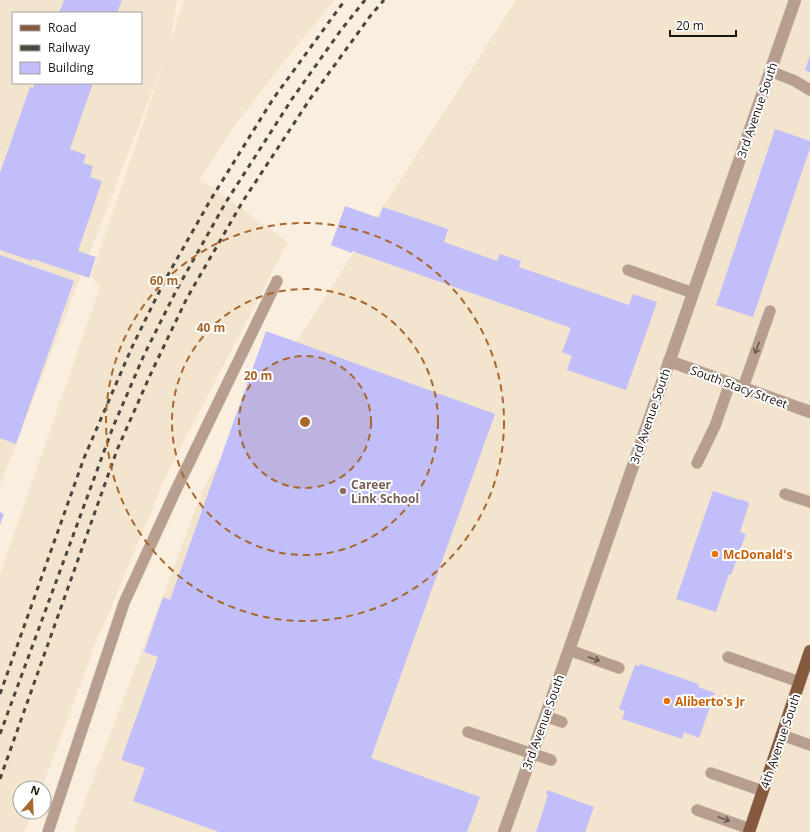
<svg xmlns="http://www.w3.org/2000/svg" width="810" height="832" font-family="'Open Sans',sans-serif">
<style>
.built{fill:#f3e4ce;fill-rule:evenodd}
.building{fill:#c2bef9}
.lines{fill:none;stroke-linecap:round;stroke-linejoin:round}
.lane-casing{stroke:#d6ccbe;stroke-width:12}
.street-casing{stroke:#d6ccbe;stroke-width:13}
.primary-casing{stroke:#d6ccbe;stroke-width:13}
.lane{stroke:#b79e8e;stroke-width:11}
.street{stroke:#b79e8e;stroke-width:12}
.primary{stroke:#84593d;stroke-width:12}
.rail{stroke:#4b463e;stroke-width:3;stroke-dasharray:5 5;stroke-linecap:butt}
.oneway{stroke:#685a4f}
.ring{fill:none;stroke:#a6682e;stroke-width:2;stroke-dasharray:7 5}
.education-dot{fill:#8d6e63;stroke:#fff;stroke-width:1.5}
.food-dot{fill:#e8710a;stroke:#fff;stroke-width:1.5}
.labels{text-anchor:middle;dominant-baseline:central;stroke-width:4;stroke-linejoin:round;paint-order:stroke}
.street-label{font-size:12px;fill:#191510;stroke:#fff}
.education-label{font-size:12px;font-weight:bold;fill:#785e54;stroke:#fff;text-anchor:start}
.food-label{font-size:12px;font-weight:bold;fill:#c56008;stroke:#fff;text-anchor:start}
.centre{fill:#a6682e;stroke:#fff;stroke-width:2}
.ring-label{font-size:12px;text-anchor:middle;font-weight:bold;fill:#a6682e;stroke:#fff;stroke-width:4;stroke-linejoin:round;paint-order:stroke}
</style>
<rect width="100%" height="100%" fill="#faefdf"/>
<g class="built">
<path d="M0,0h177l-7,43 14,-43h151l-45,54 -57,74 -33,51 88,63 -121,232 -72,171 -53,143h-22v24h13l-8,20h-25v-258l100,-287 -9,-11 73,-215 -164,424zM13,13h128v70h-128z"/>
<path d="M516,0h294v832h-737l133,-350z"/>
</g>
<g class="building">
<path d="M64,0h58l-5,13h-58z"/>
<path d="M810,55v17l-5,-2z"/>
<path d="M35,83h58l-23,66 16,6 -3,8 10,3 -3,11 12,4 -24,70 18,6 -7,21 -56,-19 -1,2 -32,-11v-77l30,-86 3,1z"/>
<path d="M775,129l35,12v7l-57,169 -37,-12z"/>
<path d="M345,206l34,12 4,-11 65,22 -4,13 53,19 3,-7 21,7 -2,6 110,38 4,-11 24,8 -31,88 -59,-20 5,-14 -10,-4 9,-24 -219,-77v2l-21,-8z"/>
<path d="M0,255l74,26 -58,163 -16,-6z"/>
<path d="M266,331l229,83 -124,344 109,39 -13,35h-248l-86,-31 12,-33 -24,-8 37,-103 -14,-5 19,-55 7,3z"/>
<path d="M713,491l27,9v-1l8,3 1,2 -9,28 6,2 -15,41 -2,-1 -13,38 -40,-13z"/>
<path d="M0,512l4,2 -4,11z"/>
<path d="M640,664l59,20 -1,3 17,6 -16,45 -15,-6 -2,7 -60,-20 3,-8 -6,-2 16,-44 4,1z"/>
<path d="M547,790l47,17 -9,25h-49l12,-37h-2z"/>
</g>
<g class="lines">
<defs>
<g id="lane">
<path d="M770,71l25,10 15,9"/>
<path d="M628,270l65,23"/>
<path d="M743,388l27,-77"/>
<path d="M697,463l18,-37 15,-43"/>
<path d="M785,494l25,8"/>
<path d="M569,650l50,18"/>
<path d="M728,657l72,25"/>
<path d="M545,716l17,6"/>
<path d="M468,732l83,28"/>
<path d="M782,735l28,10"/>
<path d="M711,773l52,18"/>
<path d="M697,810l53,19"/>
<path d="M48,832l76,-229 50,-109 103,-213"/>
</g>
<g id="street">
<path d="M669,361l141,51"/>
<path d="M504,832l65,-182 226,-650"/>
</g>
<path id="primary" d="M749,832l61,-181"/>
</defs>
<use href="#lane" class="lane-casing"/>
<use href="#street" class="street-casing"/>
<use href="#primary" class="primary-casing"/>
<use href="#lane" class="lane"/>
<use href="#street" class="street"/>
<use href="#primary" class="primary"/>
<g class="rail">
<path d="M0,694l84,-236 48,-111 33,-67 46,-81 62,-100 72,-99"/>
<path d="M0,734l113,-307 31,-72 33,-66 49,-87 66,-103 49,-69 24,-30"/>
<path d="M0,779l117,-329 35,-79 35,-73 56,-97 67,-102 61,-84 13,-15"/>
</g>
</g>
<defs><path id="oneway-shaft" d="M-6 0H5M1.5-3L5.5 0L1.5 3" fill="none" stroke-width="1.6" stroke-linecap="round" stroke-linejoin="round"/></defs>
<g class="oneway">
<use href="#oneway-shaft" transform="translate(757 348) rotate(110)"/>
<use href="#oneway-shaft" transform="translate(594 659) rotate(19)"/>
<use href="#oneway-shaft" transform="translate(724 819) rotate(20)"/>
</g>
<circle cx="305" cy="422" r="66" fill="#a6682e" fill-opacity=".12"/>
<g class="ring">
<circle cx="305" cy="422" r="66"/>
<circle cx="305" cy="422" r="133"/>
<circle cx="305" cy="422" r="199"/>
</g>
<circle class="education-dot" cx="343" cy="491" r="4"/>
<g class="food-dot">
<circle cx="715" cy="554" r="4"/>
<circle cx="667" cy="701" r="4"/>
</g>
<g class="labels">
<g class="street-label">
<text transform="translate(757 110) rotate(-71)">3rd Avenue South</text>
<text transform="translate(739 387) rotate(20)">South Stacy Street</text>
<text transform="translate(650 416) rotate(-71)">3rd Avenue South</text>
<text transform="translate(543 722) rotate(-70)">3rd Avenue South</text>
<text transform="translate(780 741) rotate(-71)">4th Avenue South</text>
</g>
<g class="education-label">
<text x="351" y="484">Career<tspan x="351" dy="14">Link School</tspan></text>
</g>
<g class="food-label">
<text x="723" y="554">McDonald's</text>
<text x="675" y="701">Aliberto's Jr</text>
</g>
</g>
<circle cx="305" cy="422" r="6" class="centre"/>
<g class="ring-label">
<text x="164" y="285">60 m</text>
<text x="211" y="332">40 m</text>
<text x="258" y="380">20 m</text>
</g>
<rect x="12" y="12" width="130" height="72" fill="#ffffff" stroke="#a3a19f"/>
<rect x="20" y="25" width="20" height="6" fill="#84593d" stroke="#a3a19f"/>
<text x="48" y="32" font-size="12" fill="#191510">Road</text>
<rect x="20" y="45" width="20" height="6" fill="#4b463e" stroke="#a3a19f"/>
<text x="48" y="52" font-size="12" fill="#191510">Railway</text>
<rect x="20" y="62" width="20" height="12" fill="#c2bef9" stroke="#a3a19f"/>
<text x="48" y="72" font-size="12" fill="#191510">Building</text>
<g transform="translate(32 800) rotate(19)"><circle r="19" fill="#ffffff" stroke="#a3a19f"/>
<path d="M0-3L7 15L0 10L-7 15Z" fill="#a6682e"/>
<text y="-6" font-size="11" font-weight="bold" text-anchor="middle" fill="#191510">N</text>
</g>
<path d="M670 30v6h66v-6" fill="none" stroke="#191510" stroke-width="2"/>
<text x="676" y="30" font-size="12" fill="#191510" stroke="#ffffff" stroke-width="3" paint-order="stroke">20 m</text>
</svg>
